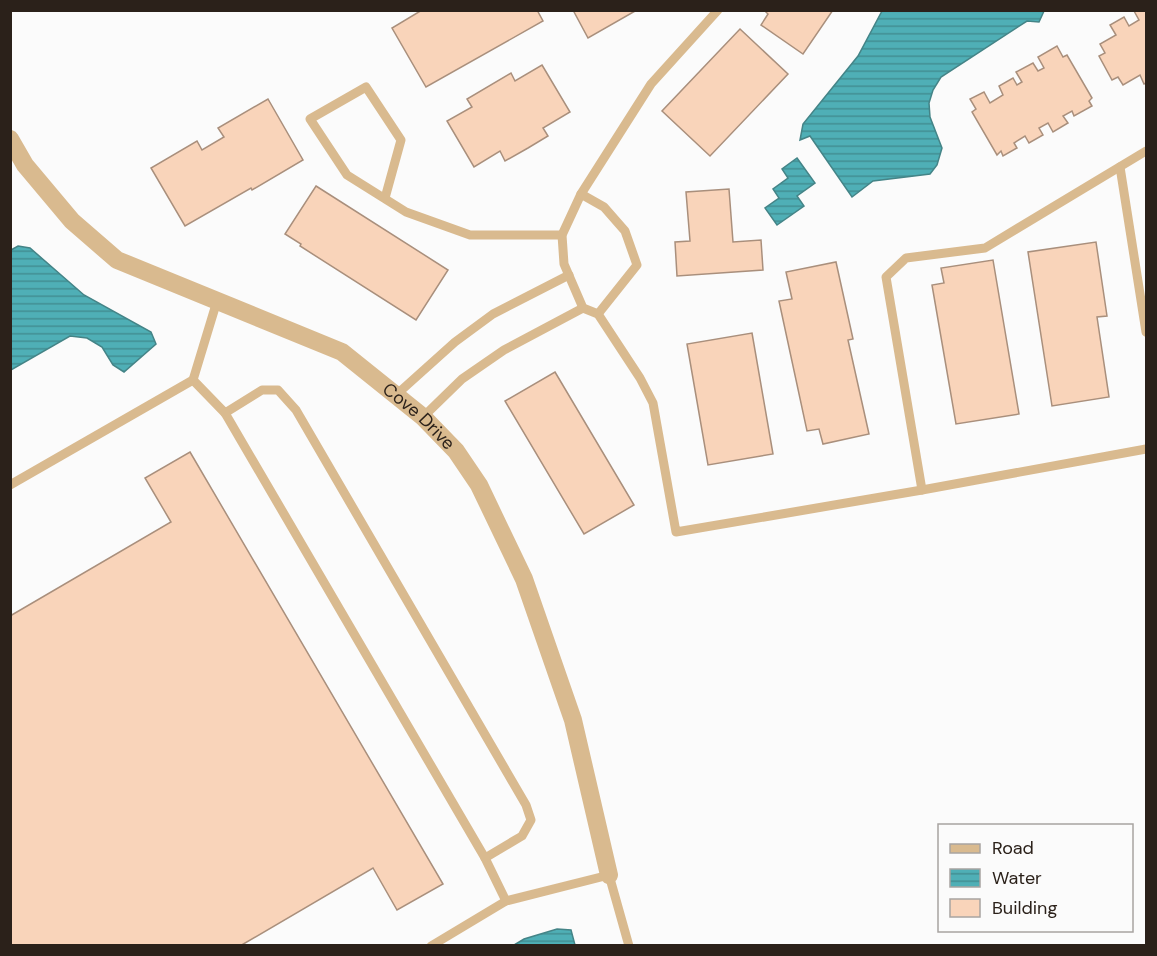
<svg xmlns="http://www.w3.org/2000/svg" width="1157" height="956" font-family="'DM Sans',sans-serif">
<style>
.water{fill:url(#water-rules);stroke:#448487;stroke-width:1.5}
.building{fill:#f9d4ba;stroke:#a98f7c;stroke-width:1.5}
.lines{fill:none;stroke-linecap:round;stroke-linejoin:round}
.lane{stroke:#d9ba8f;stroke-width:9}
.street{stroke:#d9ba8f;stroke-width:18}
.labels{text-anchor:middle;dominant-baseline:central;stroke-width:4.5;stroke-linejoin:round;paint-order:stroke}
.street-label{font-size:18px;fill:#2b211a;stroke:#fbfbfb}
</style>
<defs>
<pattern id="water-rules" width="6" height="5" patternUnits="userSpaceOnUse" patternTransform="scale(1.5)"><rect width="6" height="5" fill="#4fafb6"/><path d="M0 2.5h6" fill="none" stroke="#428e93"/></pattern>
</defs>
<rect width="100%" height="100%" fill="#fbfbfb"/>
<g class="water">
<path d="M882,11h162l-5,11 -12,-1 -86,56 -8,13 -4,13 1,14 12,31 -5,17 -7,9 -57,7 -21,16 -42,-61 -10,4 3,-16 55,-68z"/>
<path d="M797,158l18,25 -18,13 7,10 -27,19 -12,-17 14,-10 -6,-9 15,-11 -6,-9z"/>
<path d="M18,246l12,2 54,47 67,37 5,12 -32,28 -11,-7 -11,-18 -15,-9 -17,-2 -59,34v-120z"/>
<path d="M557,929l14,1 4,15h-61l10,-6z"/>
</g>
<g class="building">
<path d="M422,10h115l6,11 -117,66 -34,-59z"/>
<path d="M573,10h64l-49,28z"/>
<path d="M764,10h69l-30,44 -42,-29 7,-11z"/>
<path d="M1135,10h11v73l-2,1 -4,-9 -17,10 -5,-8 -6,3 -13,-24 6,-3 -5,-9 16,-9 -6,-10 14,-8 5,9 10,-6 -5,-9z"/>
<path d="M740,29l48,45 -78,82 -48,-45z"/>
<path d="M1057,46l6,11 4,-2 25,43 -3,3 3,5 -18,10 -2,-5 -9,5 5,7 -15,9 -5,-9 -9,5 4,7 -14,8 -4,-7 -11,7 3,5 -14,8 -2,-5 -4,4 -25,-43 4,-3 -6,-10 14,-7 6,11 13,-8 -4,-9 14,-8 4,7 5,-3 -6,-10 17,-9 5,8 6,-3 -6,-11z"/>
<path d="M542,65l28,47 -27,16 5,8 -20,12 -23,13 -5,-10 -26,16 -27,-46 25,-14 -5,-8 44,-26 4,8z"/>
<path d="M268,99l35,61 -51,30 -1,-2 -66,38 -34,-58 46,-27 5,9 22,-13 -6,-9z"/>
<path d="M316,186l132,84 -32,50 -116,-74 1,-2 -16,-10z"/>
<path d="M729,189l4,53 28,-2 2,30 -86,6 -2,-34 15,-1 -4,-49z"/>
<path d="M1096,242l11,74 -10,1 12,80 -57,9 -24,-154z"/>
<path d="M993,260l26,154 -63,10 -24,-139 12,-2 -3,-15z"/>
<path d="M836,262l17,77 -5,1 21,94 -46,10 -4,-15 -12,2 -28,-130 13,-2 -6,-27z"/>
<path d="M752,333l21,121 -65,11 -21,-121z"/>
<path d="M555,372l79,133 -50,29 -79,-133z"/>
<path d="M190,452l253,432 -46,26 -24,-42 -133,78h-230v-330l161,-94 -26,-44z"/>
</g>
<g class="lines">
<g class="lane">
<path d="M718,10l-67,74 -70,110 -19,41 2,29 19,44 15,6 42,64 13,25 23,129 246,-42 224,-41"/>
<path d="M1120,167l26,165"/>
<path d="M581,194l23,13 21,24 12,34 -39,49"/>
<path d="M385,198l16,-58 -35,-53 -56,32 37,56 59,37 64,23h92"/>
<path d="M217,301l-24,79 32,33 37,-23h16l18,20 230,395 5,15 -9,16 -37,22 21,43"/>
<path d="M396,395l59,-53 38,-28 76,-39"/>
<path d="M225,413l260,445"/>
<path d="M423,417l39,-38 42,-29 79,-42"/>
<path d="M10,485l183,-105"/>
<path d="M922,490l-36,-213 20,-19 79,-10 161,-97"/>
<path d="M431,946l75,-45 103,-26 20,71"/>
</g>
<path class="street" id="s1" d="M10,139l15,26 47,56 45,39 225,92 81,65 33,34 23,34 45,94 49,141 36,155"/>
</g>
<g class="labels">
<g class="street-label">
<text stroke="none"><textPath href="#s1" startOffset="506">Cove Drive</textPath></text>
</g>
</g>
<rect width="1157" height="956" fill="none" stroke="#2b211a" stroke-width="24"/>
<rect x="938" y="824" width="195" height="108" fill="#fbfbfb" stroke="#a8a4a1" stroke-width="1.5"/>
<rect x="950" y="844" width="30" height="9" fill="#d9ba8f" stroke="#a8a4a1" stroke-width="1.5"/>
<text x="992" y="854" font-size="18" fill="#2b211a">Road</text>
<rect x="950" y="869" width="30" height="18" fill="url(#water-rules)" stroke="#a8a4a1" stroke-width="1.5"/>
<text x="992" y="884" font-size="18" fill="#2b211a">Water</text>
<rect x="950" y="899" width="30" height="18" fill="#f9d4ba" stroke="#a8a4a1" stroke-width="1.5"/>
<text x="992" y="914" font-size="18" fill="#2b211a">Building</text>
</svg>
